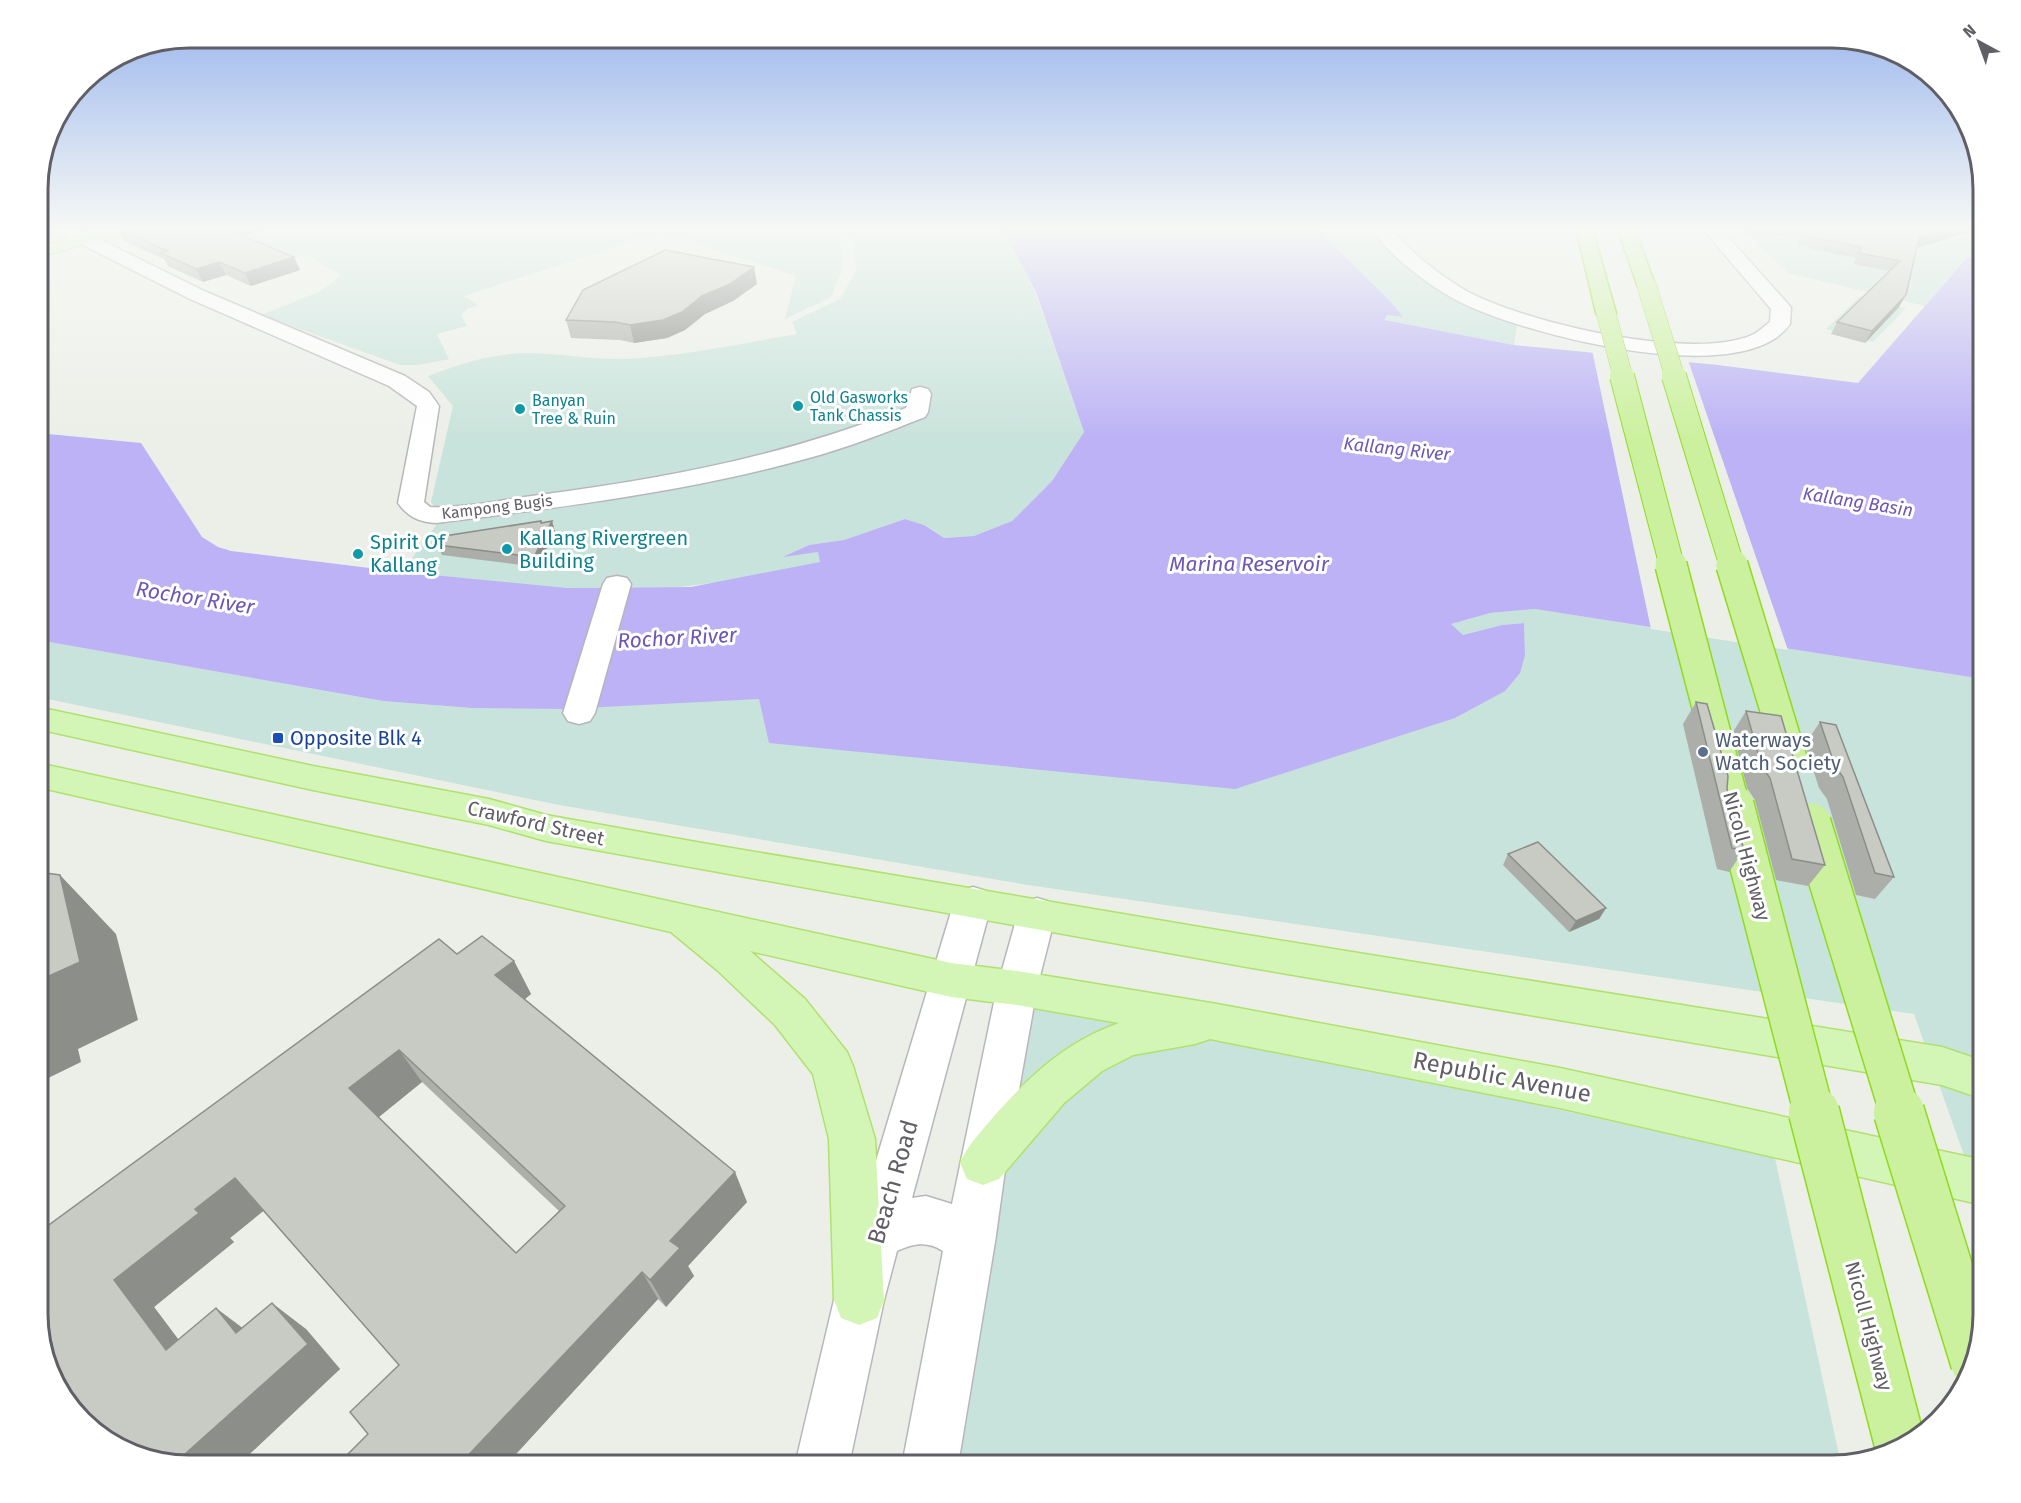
<svg xmlns="http://www.w3.org/2000/svg" width="2021" height="1503" font-family="'Fira Sans',sans-serif">
<style>
.green{fill:#c8e3db}
.water{fill:#bcb2f5}
.pier{fill:#ecefe8}
.lines{fill:none;stroke-linecap:round;stroke-linejoin:round}
.street-casing{stroke:#b6b5ba;stroke-width:3}
.secondary-casing{stroke:#b8b6bd;stroke-width:3}
.primary-casing{stroke:#b0e16f;stroke-width:3}
.highway-casing{stroke:#8fdb1c;stroke-width:3}
.street{fill:#fff;fill-rule:evenodd}
.secondary{fill:#fff;fill-rule:evenodd}
.primary{fill:#d3f6b7;fill-rule:evenodd}
.highway{fill:#cbf19e;fill-rule:evenodd}
.highway-bridge-far4-casing{stroke:#8fdb1c;stroke-width:20;stroke-linecap:butt}
.highway-bridge-far3-casing{stroke:#8fdb1c;stroke-width:26;stroke-linecap:butt}
.highway-bridge-far2-casing{stroke:#8fdb1c;stroke-width:34;stroke-linecap:butt}
.highway-bridge-far1-casing{stroke:#8fdb1c;stroke-width:42;stroke-linecap:butt}
.highway-bridge-casing{stroke:#8fdb1c;stroke-width:53;stroke-linecap:butt}
.highway-bridge-far4{stroke:#cbf19e;stroke-width:19}
.highway-bridge-far3{stroke:#cbf19e;stroke-width:24}
.highway-bridge-far2{stroke:#cbf19e;stroke-width:31}
.highway-bridge-far1{stroke:#cbf19e;stroke-width:39}
.highway-bridge{stroke:#cbf19e;stroke-width:50}
.wall{fill:#acafa9;fill-rule:evenodd}
.shaded-wall{fill:#8c8e89}
.building{fill:#c8cbc4;stroke:#8c8e89;stroke-width:1.5;fill-rule:evenodd}
.culture-dot{fill:#0f9aa8;stroke:#fff;stroke-width:2}
.transit-dot{fill:#1a4fb4;stroke:#fff;stroke-width:2}
.service-dot{fill:#5c6f8a;stroke:#fff;stroke-width:2}
.labels{text-anchor:middle;dominant-baseline:central;stroke-width:6;stroke-linejoin:round;paint-order:stroke}
.far-culture-label{font-size:16px;fill:#0d838f;stroke:#fff;text-anchor:start}
.far-street-label{font-size:16px;fill:#615f66;stroke:#fff}
.far-water-label{font-size:18px;font-style:italic;fill:#6c57b6;stroke:#fff}
.culture-label{font-size:20px;fill:#0d838f;stroke:#fff;text-anchor:start}
.transit-label{font-size:20px;fill:#164399;stroke:#fff;text-anchor:start}
.service-label{font-size:20px;fill:#4e5e75;stroke:#fff;text-anchor:start}
.street-label{font-size:20px;fill:#615f66;stroke:#fff}
.water-label{font-size:21px;font-style:italic;fill:#6c57b6;stroke:#fff}
.near-street-label{font-size:24px;fill:#615f66;stroke:#fff}
.rim{fill:none;stroke:#615f66;stroke-width:3}
</style>
<rect width="100%" height="100%" fill="#ecefe8"/>
<g class="green">
<path d="M267,228h572l4,40 -12,29 -46,22 11,-43 -135,-44 -197,64 15,9 -12,4 -6,6 6,11 -30,8 12,25 -31,6h-18l-139,-50 60,-24 20,-16 -35,-20 -36,11 -49,-23z"/>
<path d="M853,228h152v4l30,60 49,140 -32,49 -40,40 -38,15 -30,2 -20,-13 -19,-6 -61,21 -35,5 -23,11 32,-4 3,10 -93,19 -48,6 -124,1 -154,-16 43,-59 -9,-4 -5,-7 22,-96 -25,-30c32,-12 63,-22 97,-23 34,0 67,7 100,6 58,-3 115,-15 172,-25l-5,-12 48,-23 16,-28z"/>
<path d="M1316,228h61l76,71 64,26 -3,20 -131,-25 4,-5 15,2 -12,-16z"/>
<path d="M1740,228h243v25l-17,6 -41,47 -137,-33z"/>
<path d="M1859,297l47,11 -33,34 -47,-13z"/>
<path d="M1535,609l448,70v530l-69,-195 -886,-129 -469,-80 -521,-108v-57l345,61 88,7 94,1 960,-54 -1,-32 -22,2 -39,10 -13,-11 40,-11z"/>
<path d="M1017,988l758,170 66,306 -9,1h-901z"/>
</g>
<path class="water" d="M1005,228h311l74,73 13,16 -16,-2 -3,5 130,25 204,20 140,18 108,-124 17,-6v426l-448,-70 -45,4 -39,11 12,11 39,-10 22,-2 1,32 -5,18 -15,18 -50,27 -220,71 -466,-46 -10,-44 -194,10 -94,-1 -88,-7 -345,-61v-207l103,10 61,94 16,10 13,4 171,21 165,16 124,-1 129,-25 -2,-10 -35,5 26,-12 35,-5 61,-21 19,6 20,13 30,-2 38,-15 40,-40 32,-49 -48,-140 -32,-60z"/>
<path class="pier" d="M1592,350l96,10 100,290 -137,-21z"/>
<g class="lines">
<defs>
<g id="street">
<path d="M60,228h17l127,63 201,85 24,16 10,14 -15,96 6,5c31,2 77,-8 109,-12 130,-17 245,-39 367,-87l6,-19 8,-2 8,2 3,5 -3,18 -3,5c-38,15 -76,30 -116,41 -122,34 -248,49 -373,65 -17,-1 -28,-6 -38,-20l19,-97 -28,-20 -199,-87 -129,-65z"/>
<path d="M617,576l10,2 4,6 -36,129 -5,8 -11,3 -11,-3 -5,-8 40,-129 4,-6z"/>
</g>
<g id="secondary">
<path d="M1370,228c5,0 14,-1 18,1 7,3 15,13 20,18 17,16 35,30 55,42 57,33 228,73 289,46 7,-3 12,-9 18,-13l1,-13 -69,-81h18l68,76 3,4 -1,16c-47,68 -266,10 -328,-21 -31,-15 -72,-47 -92,-75z"/>
<path d="M973,887l13,4 6,11 -80,296 14,-2 26,8 45,-216 21,-75 6,-11 13,-4 13,4 6,11 -19,75 -31,175 -11,79 -37,223h-56l41,-214c-15,-10 -29,-8 -46,0l-13,49 -35,165h-54l39,-165 120,-398 6,-11z"/>
</g>
<g id="primary">
<path d="M104,228h29l-2,4 -93,25v-10z"/>
<path d="M38,707l275,59 176,33 57,16 150,27 551,93 695,112 41,14v38l-41,-14 -695,-118 -701,-126 -57,-16 -176,-35 -275,-61z"/>
<path d="M38,763l913,200 66,8 200,33 343,64 423,92v45l-423,-97 -350,-69 -15,5 -62,11 -31,16 -38,32 -65,76 -16,6 -16,-6 -7,-16c8,-19 22,-32 35,-48 38,-42 71,-73 124,-92l-102,-18 -66,-8 -201,-46 55,48 42,53 6,14 22,73 9,161 -7,18 -18,7 -18,-7 -7,-18 -5,-161 -16,-65 -38,-49 -58,-55 -46,-38 -633,-145z"/>
</g>
<g id="highway">
<path d="M1576,228h16l24,85 -3,4h-14l-3,-4z"/>
<path d="M1617,228h17l22,59 -2,4h-14l-2,-4z"/>
</g>
</defs>
<use href="#street" class="street-casing"/>
<use href="#secondary" class="secondary-casing"/>
<use href="#primary" class="primary-casing"/>
<use href="#highway" class="highway-casing"/>
<use href="#street" class="street"/>
<use href="#secondary" class="secondary"/>
<use href="#primary" class="primary"/>
<use href="#highway" class="highway"/>
<defs>
<g id="highway-bridge-far4">
<path d="M1647,287l28,90"/>
<path d="M1606,313l17,64"/>
</g>
<g id="highway-bridge-far3">
<path d="M1622,376l50,190"/>
<path d="M1674,376l58,190"/>
</g>
<g id="highway-bridge-far2">
<path d="M1671,565l63,242"/>
<path d="M1732,565l59,194"/>
</g>
<g id="highway-bridge-far1">
<path d="M1734,805l80,308"/>
<path d="M1811,823l89,290"/>
</g>
<g id="highway-bridge">
<path d="M1814,1112l87,336"/>
<path d="M1899,1112l77,250"/>
</g>
</defs>
<use href="#highway-bridge-far4" class="highway-bridge-far4-casing"/>
<use href="#highway-bridge-far3" class="highway-bridge-far3-casing"/>
<use href="#highway-bridge-far2" class="highway-bridge-far2-casing"/>
<use href="#highway-bridge-far1" class="highway-bridge-far1-casing"/>
<use href="#highway-bridge" class="highway-bridge-casing"/>
<use href="#highway-bridge-far4" class="highway-bridge-far4"/>
<use href="#highway-bridge-far3" class="highway-bridge-far3"/>
<use href="#highway-bridge-far2" class="highway-bridge-far2"/>
<use href="#highway-bridge-far1" class="highway-bridge-far1"/>
<use href="#highway-bridge" class="highway-bridge"/>
</g>
<g class="wall">
<path d="M261,228l1,2 -20,6 52,21 6,13 -49,16 -25,-11 -23,7 -35,-16 -4,-7 -40,-18 -6,-12z"/>
<path d="M1743,228h240v4l-7,-2 -60,18 -17,59 -34,36 -34,-9 6,-12 52,-51 -35,-7 2,-6 -49,-10 1,-2 -11,-2 4,-7 -55,-3z"/>
<path d="M757,284l-24,17 -28,13 -20,16 -18,8 -33,5 -14,-3 -49,-2 -5,-18z"/>
<path d="M541,521l1,2 10,-2 3,11 -18,35 -95,-12 -4,-10z"/>
<path d="M1696,702l31,87 17,61 -15,22 -12,-3 -34,-145z"/>
<path d="M1746,711l79,154 -17,21 -32,-6 -21,-80 -8,-12 -14,-56z"/>
<path d="M1820,722l74,155 -19,22 -19,-4 -29,-96 -8,-11 -14,-44z"/>
<path d="M1508,854l98,54 -7,11 -30,13 -66,-67z"/>
<path d="M457,954l57,7 17,33 -6,5 222,203 -59,64 6,10 -28,31 -8,-8 -153,167h-169l32,-32 31,-69 -136,-154 -33,27 4,4 -80,65 24,32 65,-11 63,1 34,40 -103,97h-49l-135,-85zM422,1082l137,129 -43,42 -137,-136z"/>
</g>
<g class="shaded-wall">
<path d="M221,228h40l1,2 -35,10z"/>
<path d="M1952,228h25l-1,2 -63,19 6,-11z"/>
<path d="M294,257l6,13 -49,16 -6,-13z"/>
<path d="M219,262l7,13 -23,7 -7,-13z"/>
<path d="M754,267l3,17 -24,17 -28,13 -20,16 -18,8 -33,5 -4,-18z"/>
<path d="M1906,295l-7,12 -34,36 7,-12z"/>
<path d="M552,521l3,11 -18,35 -3,-10z"/>
<path d="M60,875l56,59 22,86 -60,29 3,13 -43,21v-102z"/>
<path d="M1606,908l-7,11 -30,13 7,-11z"/>
<path d="M514,961l17,33 -17,14 -19,-33z"/>
<path d="M399,1050l23,32 -47,38 -26,-32z"/>
<path d="M735,1172l12,30 -59,64 6,10 -28,31 -16,-27 20,-39z"/>
<path d="M235,1178l32,30 -37,30 4,4 -80,65 51,68 -39,-25 -52,-70 81,-71z"/>
<path d="M642,1272l16,27 -153,167h-47z"/>
<path d="M272,1303l34,26 34,40 -103,97h-49l-13,-3z"/>
<path d="M216,1308l36,27 -16,-2z"/>
</g>
<g class="building">
<path d="M119,228h105l70,29 -49,16 -26,-11 -23,7 -35,-16 7,-2 -50,-22z"/>
<path d="M1807,228h145l-33,10 -13,57 -34,36 -35,-9 63,-61 -41,-8 2,-6 -49,-10 2,-2 -11,-2z"/>
<path d="M665,250l89,17 -24,17 -28,12 -20,16 -19,8 -33,5 -15,-3 -49,-2 17,-30z"/>
<path d="M541,521v2l11,-2 -18,36 -96,-12v-8z"/>
<path d="M1696,702l11,2 21,72 -1,13 17,61 -12,-2z"/>
<path d="M1746,711l35,5 44,149 -33,-6 -22,-81 -8,-11z"/>
<path d="M1820,722l16,3 58,152 -19,-4 -32,-96 -8,-11z"/>
<path d="M1538,842l68,66 -30,13 -68,-67z"/>
<path d="M38,872l22,3 20,87 -42,19z"/>
<path d="M482,936l32,25 -19,14 240,197 -65,69 10,7 -30,32 -8,-8 -184,194h-122l32,-32 -18,-22 49,-47 -164,-187 -40,31 4,4 -85,67 52,70 50,-42 20,25 36,-30 36,41 -133,119 -35,-6 -44,-23 -43,-53 -15,-57v-91l401,-294 18,15zM399,1050l166,156 -49,47 -167,-165z"/>
</g>
<linearGradient id="sky" x2="0" y2="1"><stop stop-color="#96b3ed"/><stop offset="0.52" stop-color="#f6f8f5"/><stop offset="1" stop-color="#f6f8f5" stop-opacity="0"/></linearGradient>
<rect width="2021" height="439" fill="url(#sky)"/>
<g class="culture-dot">
<circle cx="798" cy="406" r="6"/>
<circle cx="520" cy="409" r="6"/>
<circle cx="507" cy="549" r="6"/>
<circle cx="358" cy="554" r="6"/>
</g>
<rect class="transit-dot" x="272" y="732" width="12" height="12" rx="3"/>
<circle class="service-dot" cx="1703" cy="752" r="6"/>
<g class="labels">
<g class="far-culture-label">
<text x="810" y="397">Old Gasworks<tspan x="810" dy="18">Tank Chassis</tspan></text>
<text x="532" y="400">Banyan<tspan x="532" dy="18">Tree &amp; Ruin</tspan></text>
</g>
<g class="far-street-label">
<text transform="translate(497 507) rotate(-7)">Kampong Bugis</text>
</g>
<g class="far-water-label">
<text transform="translate(1397 449) rotate(6)">Kallang River</text>
<text transform="translate(1858 502) rotate(9)">Kallang Basin</text>
</g>
<g class="culture-label">
<text x="519" y="538">Kallang Rivergreen<tspan x="519" dy="23">Building</tspan></text>
<text x="370" y="542">Spirit Of<tspan x="370" dy="23">Kallang</tspan></text>
</g>
<g class="transit-label">
<text x="290" y="738">Opposite Blk 4</text>
</g>
<g class="service-label">
<text x="1715" y="740">Waterways<tspan x="1715" dy="23">Watch Society</tspan></text>
</g>
<g class="street-label">
<text transform="translate(536 823) rotate(13)">Crawford Street</text>
<text transform="translate(1747 856) rotate(75)">Nicoll Highway</text>
<text transform="translate(1869 1326) rotate(75)">Nicoll Highway</text>
</g>
<g class="water-label">
<text x="1249" y="564">Marina Reservoir</text>
<text transform="translate(195 598) rotate(9)">Rochor River</text>
<text transform="translate(677 638) rotate(-3)">Rochor River</text>
</g>
<g class="near-street-label">
<text transform="translate(1502 1077) rotate(11)">Republic Avenue</text>
<text transform="translate(893 1182) rotate(-74)">Beach Road</text>
</g>
</g>
<path d="M0 0H2021V1503H0ZM189 48H1832A141 141 0 0 1 1973 189V1314A141 141 0 0 1 1832 1455H189A141 141 0 0 1 48 1314V189A141 141 0 0 1 189 48Z" fill="#fff" fill-rule="evenodd"/>
<path class="rim" d="M189 48H1832A141 141 0 0 1 1973 189V1314A141 141 0 0 1 1832 1455H189A141 141 0 0 1 48 1314V189A141 141 0 0 1 189 48Z"/>
<g transform="translate(1979 42) rotate(319)" stroke="#ffffff" stroke-width="4.5" paint-order="stroke">
<path d="M0-4.5L10 22L0 15L-10 22Z" fill="#615f66"/>
<text y="-9" font-size="16" font-weight="bold" text-anchor="middle" fill="#615f66">N</text>
</g>
</svg>
